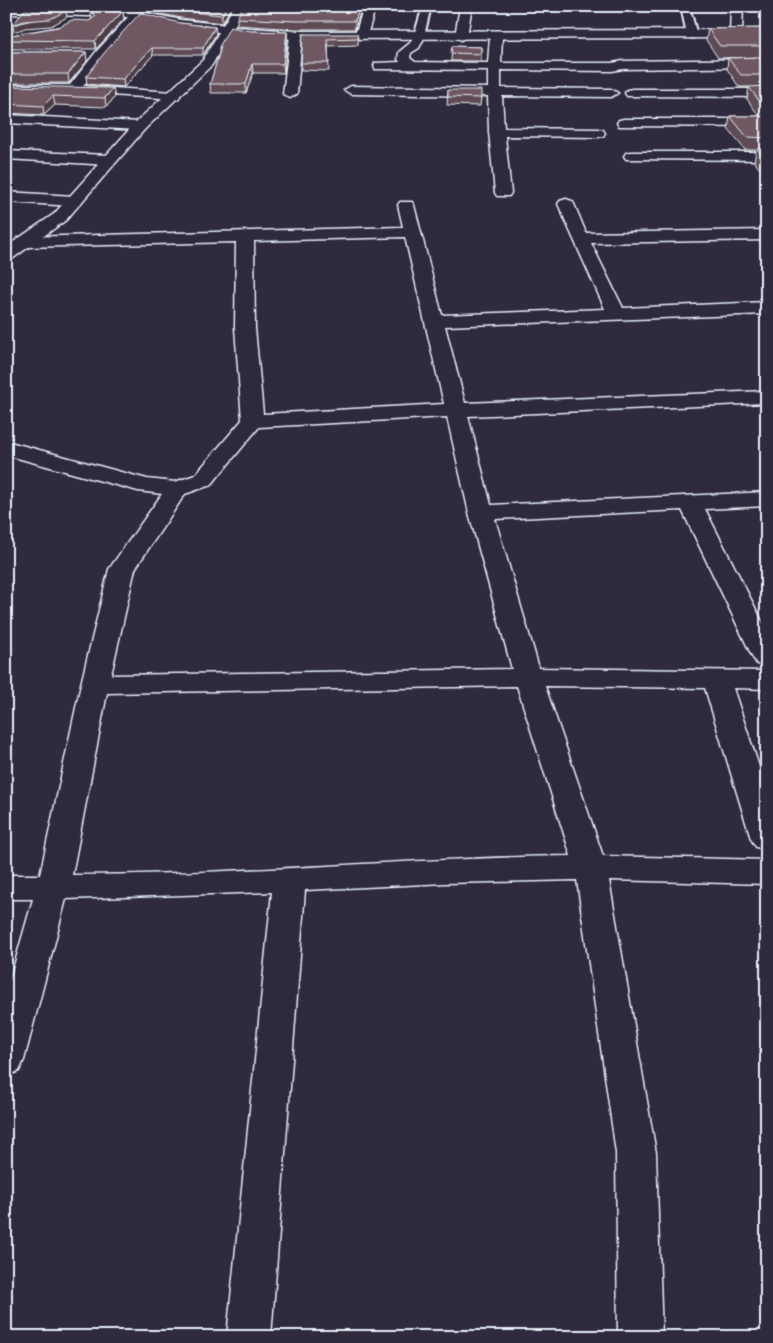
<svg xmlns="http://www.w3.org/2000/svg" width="773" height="1343" font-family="Kalam,sans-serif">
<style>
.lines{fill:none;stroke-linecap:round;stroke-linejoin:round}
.service-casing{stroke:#e8f1f8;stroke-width:4}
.minor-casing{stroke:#e8f1f8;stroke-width:3}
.tertiary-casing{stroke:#e8f1f8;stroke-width:3}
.service{fill:#2f2a3d;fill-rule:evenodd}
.minor{fill:#2f2a3d;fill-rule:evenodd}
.tertiary{fill:#2f2a3d;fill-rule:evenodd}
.wall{fill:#5f4c55;stroke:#e8f1f8}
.shaded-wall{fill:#4e3e45;stroke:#e8f1f8}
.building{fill:#6f5863;stroke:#e8f1f8}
</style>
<rect width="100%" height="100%" fill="#2f2a3d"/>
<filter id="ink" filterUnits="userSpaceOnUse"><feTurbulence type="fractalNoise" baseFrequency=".02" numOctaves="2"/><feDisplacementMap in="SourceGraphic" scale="10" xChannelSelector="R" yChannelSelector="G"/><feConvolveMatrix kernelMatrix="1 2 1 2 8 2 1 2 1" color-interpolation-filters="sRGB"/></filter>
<g filter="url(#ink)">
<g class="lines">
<defs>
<g id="service">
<path d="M423,6h8l-7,30 -5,3 -5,-3z"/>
<path d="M681,6h8l8,29 -2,2 -3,1 -5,-3z"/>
</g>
<g id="minor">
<path d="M364,6h12l-9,29 -6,4 -6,-4z"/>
<path d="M460,6h12l-5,30 -6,4 -6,-4z"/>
<path d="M731,6h12l-1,28 -6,4 -6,-4z"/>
<path d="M6,8l131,3 44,9 46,5 6,4 -6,4 -46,-5 -41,-10 -36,40 -21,28 90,6 5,1 2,3 -2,3 -104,-6h-68v-8h64l26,-33 32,-35 -122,-3z"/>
<path d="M296,31l6,4 -5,59 -7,4 -7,-4 7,-59z"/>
<path d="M419,32l6,4 -6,12 -8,5 -1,5 5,4 73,1 2,-27 6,-4 6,4 -1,27h111l11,-2 144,-2v8l-144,2 -11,2 -111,-1v18l110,1 7,4 -7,4 -109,-1 2,32 94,1 5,1 2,3 -2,3 -5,1 -93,-1 6,57 -2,3h-12l-2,-3 -6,-61 -1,-36 -137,-2 -7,-4 7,-4 137,2v-18l-113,-1 -1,-3 1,-3 25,-1 -2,-3 1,-7 11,-9 5,-10z"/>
<path d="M632,89h135v8l-140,-1 -2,-3 2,-3z"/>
<path d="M6,115l134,7 5,1 2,3 -2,3 -5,1 -134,-7z"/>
<path d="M624,119h143v8l-148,-1 -2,-3 2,-3z"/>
<path d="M6,151l104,4 5,2 3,3 -3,3 -5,2 -104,-6z"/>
<path d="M631,152h136v8l-141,-1 -2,-3 2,-3z"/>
<path d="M6,192l68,4 6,2 2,3 -2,3 -6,2 -68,-4z"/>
<path d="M566,199l6,2 2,3 12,29 181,-3v10l-176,3 32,65 144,-6v12l-322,12 20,77 302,-12v12l-299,13 23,89 276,-13v14l-62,3 62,122v35l-10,-2 -4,-6 -71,-148 -187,9 44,149 228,3v18l-34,-1 34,103v59l-11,-3 -5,-8 -46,-151 -160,-2 58,170 164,4v24l-158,-4 47,273 6,184h-44l-2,-184 -39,-273 -132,3 -140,7 -34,447h-44l45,-445 -206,7 -42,161 -5,11 -13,5v-82l27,-95h-27v-24h34l41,-191 28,-115 53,-75 -24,-3 -132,-36v-14l141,38 28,3 20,-7 47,-55 -7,-92 1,-86 -212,5 -6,-1 -3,-4 3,-4 6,-1 379,-10 -5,-22 2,-3h12l2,3 28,110 163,-6 -47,-105 2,-3zM405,237l39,167 -181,10 -8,-86 -1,-87zM447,417l22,96 43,156 -401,6 24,-106 50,-75 26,-9 48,-58zM517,686l54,170c-166,2 -333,19 -499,19l35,-182z"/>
</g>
<path id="tertiary" d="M234,6h12l-12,21 62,4 471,-1v8l-471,1 -44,-2 -22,-4 -18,32 -67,64 -79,91 -54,39 -6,1v-13l48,-33 81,-91 68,-63z"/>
</defs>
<use href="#service" class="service-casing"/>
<use href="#minor" class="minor-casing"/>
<use href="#tertiary" class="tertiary-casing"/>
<use href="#service" class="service"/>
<use href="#minor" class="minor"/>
<use href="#tertiary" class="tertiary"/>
</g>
<g class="wall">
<path d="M31,6h201l-10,17 -41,-5 -44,-9z"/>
<path d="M362,6l-7,23h-59l-59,-4v-7z"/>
<path d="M90,10l33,1 1,8 -28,30h-90v-13l83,-15 3,-2z"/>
<path d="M180,23l35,4 1,7 -13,21h-50l-29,32 -37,-3 -1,-7z"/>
<path d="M767,28v29l-49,1 -12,-18 2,-11z"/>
<path d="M251,31l36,1v8l-3,33h-31l-7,20h-35l-1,-9 9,-30v-7z"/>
<path d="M303,34l55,4v7l-30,1 1,25 -28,-1v-7z"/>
<path d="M452,46l29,1v14h-30z"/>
<path d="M6,52h80l1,9 -18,22h-63z"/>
<path d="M767,57v120l-13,-15 2,-12h-11l-17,-21 2,-13h29l-12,-17 2,-12h-10l-12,-18 1,-11z"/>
<path d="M6,86l109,11 -9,10 -51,-2 -11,10 -38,-2z"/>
<path d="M448,90l33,8 -1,8 -33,-1z"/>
</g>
<g class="shaded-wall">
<path d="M227,6h5l-10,17v-8z"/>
<path d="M360,6h2l-7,23v-8z"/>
<path d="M66,11l1,6 -16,9 -26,2 -11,4 -1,-7z"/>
<path d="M123,11l1,8 -28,30 -1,-8z"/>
<path d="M215,27l1,7 -13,21v-7z"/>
<path d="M287,32v8l-3,33 -1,-9z"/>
<path d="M152,48l1,7 -29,32 -1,-8z"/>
<path d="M86,52l1,9 -18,22 -1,-9z"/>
<path d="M252,64l1,9 -7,20v-9z"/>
<path d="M113,88l2,9 -9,10 -1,-9z"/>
<path d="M53,96l2,9 -11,10 -1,-9z"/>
</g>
<g class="building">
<path d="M159,6h68l-5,9 -41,-4z"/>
<path d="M243,6h117l-5,15h-59l-59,-3z"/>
<path d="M24,10l42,1 -16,8 -26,2 -11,4z"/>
<path d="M90,10l33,1 -28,30 -89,-1v-4l52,-9 14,-7 17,1 7,-5z"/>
<path d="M140,13l40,10 35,4 -12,21h-51l-29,31 -37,-2 19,-25z"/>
<path d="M230,27l21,4 36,1 -4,32h-31l-6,20h-36l11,-37h-2z"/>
<path d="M767,28v18h-47l-12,-17z"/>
<path d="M303,34h54l1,4 -31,1 2,24h-28z"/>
<path d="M452,46l29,1v7l-30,-1z"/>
<path d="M6,52h80l-18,22h-62z"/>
<path d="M767,57v18h-26l-13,-17z"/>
<path d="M6,86l107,2 -8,10 -52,-2 -10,10 -37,-2z"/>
<path d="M767,86v19h-5l-13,-18z"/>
<path d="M448,90h33v8l-33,-1z"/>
<path d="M730,116h37v22l-20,-1z"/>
<path d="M767,148v13l-10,-12z"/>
</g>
</g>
<rect width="773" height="1343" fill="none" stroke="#2f2a3d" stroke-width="25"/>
<rect x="12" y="12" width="748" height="1318" fill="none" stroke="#e8f1f8" stroke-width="2" filter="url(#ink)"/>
</svg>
